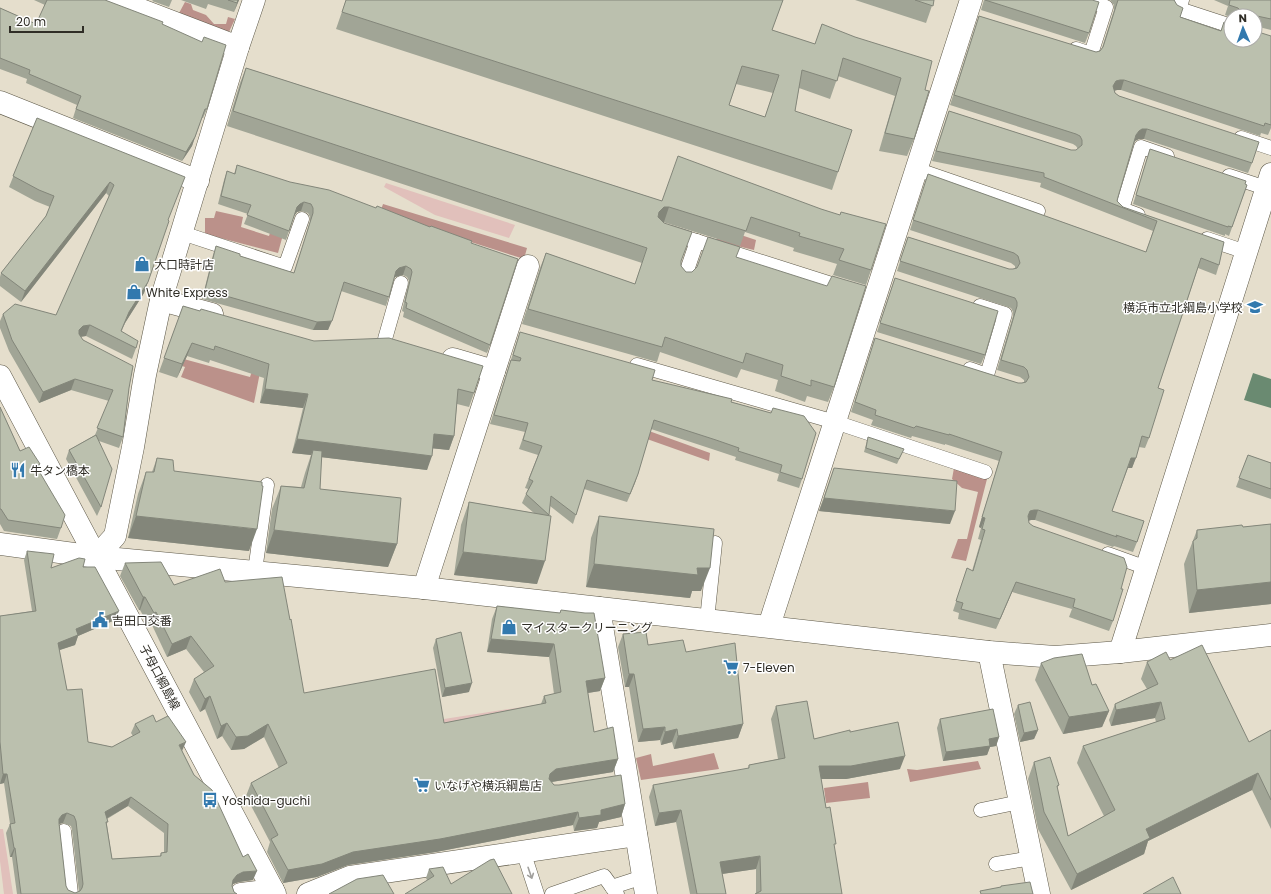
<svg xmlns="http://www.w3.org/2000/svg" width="1271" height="894" font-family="Poppins,'Noto Sans JP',sans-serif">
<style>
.green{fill:#e1c0bb}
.forest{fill:#bb918a}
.water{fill:#6a8a71}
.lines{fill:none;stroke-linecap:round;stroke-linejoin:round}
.lane-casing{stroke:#5d5848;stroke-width:15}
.street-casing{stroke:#5d5848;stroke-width:23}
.secondary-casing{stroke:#5d5848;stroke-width:23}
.lane{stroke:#fff;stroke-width:14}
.street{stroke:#fff;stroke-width:22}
.secondary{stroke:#fff;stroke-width:22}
.wall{fill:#a1a596;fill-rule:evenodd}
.shaded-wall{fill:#83867a}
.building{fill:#bbc0ae;stroke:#83867a;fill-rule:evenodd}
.oneway{stroke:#a1a09d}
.labels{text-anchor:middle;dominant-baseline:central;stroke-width:3;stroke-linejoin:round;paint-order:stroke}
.poi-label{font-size:12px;fill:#2f2d26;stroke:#fff;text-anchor:start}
.street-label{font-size:12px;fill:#2f2d26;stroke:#fff}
</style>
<rect width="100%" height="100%" fill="#e5decc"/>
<g class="green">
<path d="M386,183l129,42 -6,13 -74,-23 -51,-28z"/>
<path d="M535,705l7,37 -98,-15v-8z"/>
<path d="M0,829h3l10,65h-9l-4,-33z"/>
</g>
<g class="forest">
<path d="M185,2l6,2 2,6 13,5 8,9h12l2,-7 7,2 -7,15 -50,-19z"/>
<path d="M383,204l144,44 -3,11 -144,-46z"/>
<path d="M216,211l27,6 -2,10 28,9 6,-19 12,3 -9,33 -73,-19v-16h9z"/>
<path d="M720,228l36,12 -2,10 -38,-9z"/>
<path d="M257,356l6,1 -9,46 -73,-26 4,-10 -20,-7 15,-2 70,19z"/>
<path d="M649,431l61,22 -1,8 -62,-22z"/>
<path d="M954,468l33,11 -21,82 -15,-3 7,-19h9l11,-47 -16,-4 -10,-9z"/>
<path d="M714,753l5,16 -78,11 -5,-22 15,-4 2,12z"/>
<path d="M978,761l3,8 -71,13 -3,-13 10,1z"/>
<path d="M868,782l2,16 -44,5 -2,-15z"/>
</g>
<path class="water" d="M1253,373l18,6v29l-27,-8z"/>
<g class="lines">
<defs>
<g id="lane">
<path d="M1182,0l-3,9 52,17"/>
<path d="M1076,49l15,5 15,-47 -20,-7"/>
<path d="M1241,138l30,10"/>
<path d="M916,169l122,42"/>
<path d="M1229,176l37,12"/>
<path d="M1138,215l-16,-6 19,-62 26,9"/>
<path d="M182,233l103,34 17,-48"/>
<path d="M671,233l176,56"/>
<path d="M1207,239l39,13"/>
<path d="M684,279l13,-38"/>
<path d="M385,339l16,-56"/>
<path d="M637,365l198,57 150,50"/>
<path d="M970,369l17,6 18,-61 -25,-8"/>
<path d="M1108,554l39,14"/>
<path d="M255,571l12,-86"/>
<path d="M707,620l8,-77"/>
<path d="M981,810l39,-8"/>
<path d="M64,831l7,63"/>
<path d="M523,851l14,43"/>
<path d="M996,864l36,-6"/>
<path d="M612,887l31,-10"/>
<path d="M552,894l52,-18 13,18"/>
</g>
<g id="street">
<path d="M115,0l123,47"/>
<path d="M0,102l198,79"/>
<path d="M161,300l51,14"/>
<path d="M453,359l41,12"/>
<path d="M96,557l19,-21 18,-89 12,-72 16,-75 77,-253 16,-47"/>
<path d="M424,588l104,-322"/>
<path d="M599,608l47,286"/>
<path d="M769,626l202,-626"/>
<path d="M989,652l50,242"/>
<path d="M1120,652l151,-478"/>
<path d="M241,894l32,-4"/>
<path d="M308,894l42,-17 286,-42"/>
</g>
<g id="secondary">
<path d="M0,376l275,518"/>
<path d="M0,544l96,13 328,31 565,64 66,5 65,-5 151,-17"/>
</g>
</defs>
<use href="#lane" class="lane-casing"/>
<use href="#street" class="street-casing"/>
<use href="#secondary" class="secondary-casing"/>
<use href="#lane" class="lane"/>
<use href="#street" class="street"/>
<use href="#secondary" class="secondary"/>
</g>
<g class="wall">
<path d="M34,0h71l57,24 45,85 -4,9h-1l-10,28 -10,15 -109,-43 4,-13 -51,-22 1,-4 -27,-10v-61l36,16 9,-19z"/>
<path d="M153,0h19l-3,7 -17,-6z"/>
<path d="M181,0h58l-5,12 -26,-8 -2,5z"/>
<path d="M346,0h437l-11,30 43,14 7,-20 103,66 -11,49 -7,17 -28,-5 16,-55 -57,-20 -8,23 -31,-11 -4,23 43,61 -6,18 -496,-161zM736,84l37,9 -8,24 -36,-12z"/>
<path d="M855,0h79l-8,23z"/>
<path d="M984,0h108l-3,33 -4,10 -104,-33z"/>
<path d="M1110,0h64l6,17 41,14 3,-9 7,18 40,-4v92l-3,7 -7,-2 -1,3 -139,-46h-4l-3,1 1,2 4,3 133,67 -4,10 -104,-34h-5l-4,2 -1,2 -16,54 -1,4 6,6 101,35 -5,23 -3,10 -18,-7 -40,120 -9,50 -4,10 -6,-1 -7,21h-4l-16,43 25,31 -4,10 -19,-6 -1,1 -78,-27h-4l-3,1 1,2 84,98 -4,10 -40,-14 3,-8 -60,-17 -16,37 -38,-10 1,-6 -6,-2 14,-43 5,3 9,-31 -3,-1 3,-11 -2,-1 20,-66 -54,-17v1l-33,-9 -1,2 -40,-13 2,-5 -22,-8 24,-74 143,45h4l2,-1v-2l-4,-3 -23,-7 16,-54v-4l-2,-4 -114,-37 11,-34 101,32h4l2,-1v-2l-4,-3 -101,-33 18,-56 218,78 7,-21 -113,-44 1,-4 -109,-22 17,-50 122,39h5l2,-1 -2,-3 -3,-2 -123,-39 29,-89 117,36 4,-1 2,-3 12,-38v-5z"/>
<path d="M1214,0h57v30l-16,-4v-10h-24v1l-6,-2 3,-9z"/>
<path d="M246,68l416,133 159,8 50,61 -5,15 -33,-10 4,-11 -44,-13 1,-3 -49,-16 -5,14 -77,-24 18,39v5l5,6h6l44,-15 98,130 -6,15 -21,-6 -2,6 -30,-11 3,-11 -37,-11 -4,9 -77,-26 -3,10 -135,-38 18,-56 6,-15 89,31 7,-21 -415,-137 13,-43z"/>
<path d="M37,118l131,102 -24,73 -19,30 -4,8 15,17 -4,11 -46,-23 -6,1 3,3 46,48 -6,49 -4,11 -20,-7 2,66 -4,9 -31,-57 3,-9 26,-15 14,-34 -38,-11 -32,13 -30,-52 -9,-23v-7l3,-7 53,1 53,-119 -3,-3 -85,109 -21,-16v-9l1,-4 45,-57 4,-9 -15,-6 -26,-14z"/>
<path d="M1150,149l97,36 -18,51 -4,-2v2l-92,-32z"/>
<path d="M237,165l234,78 19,102 -3,8 -84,-36 1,-5 -2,-1 7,-30 -2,-4 -4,-2 -8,2 -1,2 -8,27 -45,-15 -13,39h-15l-111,-31 11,-44 3,-9 24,10 54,17 16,-51v-5l-2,-4 -7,-2 -4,1 -3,4 -8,24 -42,-16 4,-10 -30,-10 6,-24 3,-9 7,3z"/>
<path d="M895,278l90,77 -4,9 -104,-32z"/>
<path d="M183,306l291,87 -5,14 -12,-3 -3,32 -5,14 -17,-2 -5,22 -106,-13 -1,32 77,55 -9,23 -122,-14 6,-44 9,-23 20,1 4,-14 6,-18 -19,-2 11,-45 -43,-5 4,-25 -54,-18 -1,3 -22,-7 -10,22 -18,-6z"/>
<path d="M520,332l132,48 119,33 2,-5 29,71 -3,9 -22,-7 2,-7 -44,-14 1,-3 -24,-8 -61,-20 -13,45 -11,28 -43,-13 -11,35 -23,-18 -13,78 -83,-9 7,-50 8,-23 65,11 -12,-10 4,-9 2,-5 -3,-1 13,-33 -19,-6 6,-17 -35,-8z"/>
<path d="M0,407l20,44 18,18 23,59 -4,11 -53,-8 -4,-7z"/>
<path d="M868,437l34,16 -5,11 -33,-12z"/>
<path d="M1248,455l23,8v36l-35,-12z"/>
<path d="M157,458l17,13 75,80 -121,-13 10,-44 8,-22h6z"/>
<path d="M834,468l116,56 -131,-13z"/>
<path d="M599,516l102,75h-9l-2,7 -104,-11 5,-49z"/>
<path d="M1271,524v80l-82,9 -5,-49 13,-34 46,-3z"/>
<path d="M27,551l24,17 32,-1 32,53 -37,16 -3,9 -16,5 8,40 21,52 24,5 21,-11 -2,-3 4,-9 21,-2 26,29 12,24 59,105 -14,2 -6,2 -1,2 2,6 3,2h-220l-5,-37h-2l-4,-24 4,-9 -6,-41 -4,1v-168l32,-5 -8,-51zM128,806l36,27v19l-3,1 -1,3 -48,3 -5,-34v-6zM63,823l8,3 1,4 7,62 -4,1 -7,-3 -2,-4 -7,-62z"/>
<path d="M125,563l49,22 51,-3 79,111 140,30 97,-19 3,-8 10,-2 -5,-37 -62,-5 5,-33 5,-13 63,7 1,-3 44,68 -5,13 -12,2 6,39 24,27 -5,13 -61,10 2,3 71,19 -4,13 -22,5 -2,6 -23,3 -1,-6 -137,27 -88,13 -31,12 -34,6 -16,-31 3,-10 -24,-46 5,-13 28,-15 -15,-31 -20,12 -13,1 -9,-14 -5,3 -12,-30 -5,3 -11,-20 5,-13 10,-7 -18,-23 -19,8 -15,-32 -3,1 -9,-16h-1l-19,-34z"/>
<path d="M623,634l25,11 38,7 57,72 -5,14 -64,11 -2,-7 -11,3 -1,-5 -22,2 -9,-55h-4l-7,-40z"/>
<path d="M436,639l33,53 -27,5 -9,-49z"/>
<path d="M1170,660l79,82 22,-12v99l-19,-39 -104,51 -4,13 -73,36 -33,-61 -10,-50 6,-17 25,23 -2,3 11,48 36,-20 -27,-53 6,-17 73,-24 -1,-4 -44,8 -2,-6 6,-16 32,-15 -6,-10 6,-17z"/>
<path d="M1041,663l68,48 -7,16 -39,7 -28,-54z"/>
<path d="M1018,705l20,25 -4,9 -14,3 -6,-28z"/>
<path d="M776,706l38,33 36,-7 50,37 -54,10h-25l21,115h-86v-25l-34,5 4,20h-36l-14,-72 -21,4 -6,-29 4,-12 95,-16 1,-4 29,-6 -7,-40z"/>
<path d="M940,719l59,18 -3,9 -6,1 -3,8 -44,6 -6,-33z"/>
<path d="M429,869l22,15 -24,-4 -1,-2z"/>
</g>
<g class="shaded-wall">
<path d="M238,0h1l-5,12z"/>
<path d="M1120,80h4l-3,10h-4l-4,1v-5l3,-5z"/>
<path d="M1142,129h5l-3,10h-5l-4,2 -2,4 3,-10 3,-4z"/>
<path d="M195,137l-3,9 -10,15 4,-9z"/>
<path d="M110,182l-4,11 -85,109 4,-11z"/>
<path d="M304,202l-3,9 -4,1 -3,4 3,-9 3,-3z"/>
<path d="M664,207h5l-5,15h-5l-6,5 6,-15z"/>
<path d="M406,266l-3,9 -8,2 -2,3 3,-9 3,-3z"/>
<path d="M148,282l-4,11 -19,30 -8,19 12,-30z"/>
<path d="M332,321l-4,9h-15l4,-8z"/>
<path d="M90,325l-4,11 -7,1 -4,4 4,-11 4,-4z"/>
<path d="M192,343l-5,13 -10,22 5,-14z"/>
<path d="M75,379l-4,11 -32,13 4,-11z"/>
<path d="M265,389l43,5 -5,14 -43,-5z"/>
<path d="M434,434l20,2 -5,14 -20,-2z"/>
<path d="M297,439l135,17 -5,14 -115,-14 1,-6 -2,5 -19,-2z"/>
<path d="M1131,458h5l-4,10h-4z"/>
<path d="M40,464l-4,11v-9z"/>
<path d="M638,474l-3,9 -8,19 3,-8z"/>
<path d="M824,498l131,13 -5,13 -131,-13z"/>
<path d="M1034,510h4l-3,10h-4l-4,1 1,-5 2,-5z"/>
<path d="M136,516l121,13 -8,22 -121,-13z"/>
<path d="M982,517l3,1 -4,10 -2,-1z"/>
<path d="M274,530l123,14 -9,23 -122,-14z"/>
<path d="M463,552l82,9 -8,23 -83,-9z"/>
<path d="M594,564l103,4h13l-9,23h-9l-2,7 -104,-11z"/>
<path d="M1016,582l-4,10 -16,37 4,-10z"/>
<path d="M1271,582v22l-82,9 8,-23z"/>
<path d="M143,597h2l-5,13h-1z"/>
<path d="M119,611l-4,9 -37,16 -3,9 -21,7 4,-9 18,-14z"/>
<path d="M156,612l-4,13 -3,1 5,-13z"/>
<path d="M191,636l-5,13 -19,8 5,-13z"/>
<path d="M491,639l63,5 -5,13 -62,-5z"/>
<path d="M629,674h5l-5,13h-4z"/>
<path d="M605,678l-5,13 -19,3 5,-13z"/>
<path d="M472,683l-3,9 -27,5 3,-9z"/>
<path d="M210,696l-5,13 -5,3 5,-13z"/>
<path d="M1161,702l-6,16 -44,8 5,-16z"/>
<path d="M1109,711l-7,16 -39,7 6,-17z"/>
<path d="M227,723l-5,13 -5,3 4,-13z"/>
<path d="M268,724l-4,13 -20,12 -13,1 5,-13z"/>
<path d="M743,724l-5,14 -64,11 4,-13z"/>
<path d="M665,727l-5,13 -22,2 5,-13z"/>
<path d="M677,729l-5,13 -11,3 4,-13z"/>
<path d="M1038,730l-4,9 -14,3 4,-9z"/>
<path d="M999,737l-3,9 -6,1 -3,8 -44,6 3,-9 43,-13z"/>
<path d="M186,742l-4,9 -3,-6z"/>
<path d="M905,756l-5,13 -54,10h-32l5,-13z"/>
<path d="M618,759l-5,13 -62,10 -6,5 5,-13 6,-5z"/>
<path d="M1258,773l-6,17 -104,51 -4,13 -73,36 6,-16 69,-45z"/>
<path d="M3,774h4l-3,9 -4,1z"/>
<path d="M131,797l-3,9 -26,15 3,-9z"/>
<path d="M625,804l-4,13 -22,5 -2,6 -23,3 5,-13 22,-8z"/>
<path d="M681,810l-5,12 -21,4 4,-13z"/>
<path d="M578,812l-5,13 -137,27 -88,13 -31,12 -34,6 5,-13 65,-18z"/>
<path d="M67,813l-4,10 -4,1v-5l3,-4z"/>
<path d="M14,848h1l-3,9h-2z"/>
<path d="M760,856l-4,13 -41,6 5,-13z"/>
<path d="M257,871l-4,9 -14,2 -6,2 -4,6 4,-10 4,-5 6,-3z"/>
</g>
<g class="building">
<path d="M47,0h58l58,22 -1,2 40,18 2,-5 22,8 -19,64h-2l-10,28 -9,15 -110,-43 5,-13 -52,-22 1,-4 -30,-12v-50l36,16z"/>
<path d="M228,0h10l-1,3z"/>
<path d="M346,0h437l-11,30 43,14 7,-20 33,13 77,24 -7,29 4,1 -15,48 -29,-6 16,-55 -58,-20 -6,23 -35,-11 -7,41 57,19 -14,42 -496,-160zM742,66l37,9 -14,42 -36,-12z"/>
<path d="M915,0h19l-1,6z"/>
<path d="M985,0h107l7,2 -10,31z"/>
<path d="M1118,0h56l3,5 6,3 -3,9 41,14 3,-9 7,2v16h24v-9l16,5v89l-6,-2 -1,3 -140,-46h-4l-4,1 -3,5 2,7 4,3 140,46 -7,21 -105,-34h-5l-3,2 -3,4 -18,62 -1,4 6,6 101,35 -5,23 -18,-7 -43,130 6,2 -15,48 -7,-2 -6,22h-5l-19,53 32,10 -7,21 -21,-7 1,2 -79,-27h-4l-4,1 -2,5 1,7 4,3 91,32 3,9 -6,22h2l-10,32 -40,-14 2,-8 -59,-17 -16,37 -39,-10 2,-6 -7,-2 11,-33 6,3 12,-41 -3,-1 3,-11 -3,-1 20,-65 -53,-18v1l-33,-9 -2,2 -39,-13 1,-5 -21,-8 20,-64 143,45h4l4,-1 3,-5 -2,-7 -3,-3 -23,-7 16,-54v-4l-2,-4 -115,-37 8,-24 101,32h4l4,-1 3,-5 -2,-7 -4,-3 -101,-33 15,-46 218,78 11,-31 -113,-44v-4l-108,-22 13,-40 122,39h5l6,-5v-5l-2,-4 -4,-2 -122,-39 25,-79 117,36 4,-1 3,-4z"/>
<path d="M1230,0h41v19l-14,-3 -2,1v-1h-12v-2l-5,-6 -9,-3z"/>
<path d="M246,68l416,133 16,-45 143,53 19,6 1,-3 45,12 -15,46 -32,-10 5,-11 -45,-13 1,-3 -49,-16 -5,14 -77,-24h-5l-5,5 -1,5 6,6 28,9 -11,29v5l5,6h6l5,-5 11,-30 32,10 -4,10 91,29 5,-10 34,10 -32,101 -23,-7v6l-30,-10 2,-11 -37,-12 -3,10 -78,-26 -3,10 -134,-38 18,-56 89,31 12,-36 -414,-137z"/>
<path d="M37,118l148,59 -17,43 1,1 -21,61 -19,30 -8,19 17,10 -2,7 -46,-23 -7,1 -4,4v4l4,6 50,26 -4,22 -6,49 -26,-9 16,-38 -38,-11 -32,13 -31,-52 -9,-26 12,-10 41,11 58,-130 -4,-3 -85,109 -24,-18 45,-57 8,-20 -15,-6 -26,-14z"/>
<path d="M1150,149l96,32 -1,3 2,1 -15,42 -4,-1v1l-92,-32z"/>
<path d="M237,165l53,17 39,8 47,18 1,-2 53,21 1,-1 41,15 -1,2 47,16 -28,86 -84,-37 1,-5 -2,-1 7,-30 -1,-3 -5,-3 -7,2 -3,3 -7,26 -45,-15 -12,39 -15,1 -112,-32 11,-44 24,8v2l54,17 19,-60v-5l-2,-4 -7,-2 -4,2 -3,3 -8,24 -42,-16 4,-10 -30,-9 6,-25 8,3z"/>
<path d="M895,278l103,33 -13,44 -105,-32z"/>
<path d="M183,306l17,5 1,-2 113,32 75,-3 94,28 -9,27 -16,-4 -4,47 -20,-2 -2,22 -135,-17 11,-45 -43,-5 4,-25 -54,-18 -1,4 -22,-7 -10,21 -18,-6z"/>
<path d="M520,332l135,38 -3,10 80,19 -1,3 40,11 2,-5 31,8 12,17 -14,46 -22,-7 2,-7 -44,-14 1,-3 -23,-8 -62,-20 -16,54 -8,20 -43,-14 -11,35 -25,-19 -2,19 -23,-21 7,-13 -4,-2 13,-33 -19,-6 5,-17 -34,-8 17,-55 9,1 1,-3 -8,-3z"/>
<path d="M0,407l20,44 9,-4 11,17 -4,2 29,49 -4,13 -53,-8 -7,-11h-1z"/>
<path d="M96,435l16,34 -11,38 -32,-57z"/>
<path d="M868,437l36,12 -5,10 -33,-11z"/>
<path d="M313,450l9,1 -2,38 81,9 -4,46 -123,-14 7,-44 23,2z"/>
<path d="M1248,455l23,8v26l-32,-11z"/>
<path d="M157,458l16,2 1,11 88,11v4h1l-6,43 -121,-13 10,-44h8z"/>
<path d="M834,468l123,13 -2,30 -131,-13z"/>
<path d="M469,502l82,14 -6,45 -82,-9z"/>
<path d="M599,516l115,13 -4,39h-13l1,7 -104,-11z"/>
<path d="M1271,524v58l-74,8 -4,-49 4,-3v-8l45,-5 1,2z"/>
<path d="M27,551l27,3 -3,14 28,-10 6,1 -2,8h12l24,44 -43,18 2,6 -20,8 9,47 15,-1 6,53 24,5 28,-15 -5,-8 18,-9 3,7 12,-6 18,26 -7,3 15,30 18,15 31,67 5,-3 9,17 -14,1 -6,3 -4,5 -1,6 2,6 3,2h-216l-6,-46h-1l-4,-24 5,-1 -8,-49h-4l-3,-32v-126l36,-5zM131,797l37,27 -1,28 -6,1v3l-49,3 -6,-37h2l-3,-10zM67,813l7,3 2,5 7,63 -1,4 -2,3 -5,2 -7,-3 -2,-4 -7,-63v-4l3,-4z"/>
<path d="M161,562l13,23 46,-16 5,13 57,-5 8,43 1,-1 13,74 131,-24 9,54 102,-20 -2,-7 17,-4 -7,-48 -63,-5 6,-33 63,7 1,-3 24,3h9l11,65 -19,3 8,51 19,-5 5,32 -62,10 -6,5 -1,5 5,6h5l62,-10 4,29 -24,6v5l-22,3 -1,-6 -138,27 -87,13 -31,12 -34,6 -17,-31 7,-4 -27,-52 36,-20 -19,-39 -20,12 -12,1 -9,-14 -6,3 -11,-30 -5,3 -11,-20 20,-13 -23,-30 -19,8 -16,-32 -2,1 -9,-16h-2l-18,-34z"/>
<path d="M461,632l11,51 -27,5 -9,-49z"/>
<path d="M646,632l2,13 35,-5 3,12 49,-9 8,81 -65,12 -1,-7 -12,3v-5l-22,2 -9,-55h-5l-6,-40z"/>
<path d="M1202,645l47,97 22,-12v70l-13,-27 -112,56 4,9 -73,36 -33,-62 -10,-50 16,-5 9,28 -2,1 11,50 47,-26 -32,-64 82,-27 -4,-17 -45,8 -1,-6 43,-20 -11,-22 19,-10 4,8z"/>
<path d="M1082,654l10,31 4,-1 13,27 -40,6 -28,-54 13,-5z"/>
<path d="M807,701l7,38 36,-9v2l48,-10 7,34 -54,10h-32l7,42 4,-1 6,37h-2l8,50h-87l6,-3 -1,-35 -40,6 6,32h-29l-16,-84 -22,3 -6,-28 96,-17v-3l36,-7 -9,-52z"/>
<path d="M1030,702l8,28 -14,3 -6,-28z"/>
<path d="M993,709l6,28 -10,2 1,7 -44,6 -6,-33z"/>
<path d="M494,859l18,35h-107l29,-18 -5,-7 14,-2 8,17 39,-24z"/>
<path d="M383,875l11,19h-65l28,-15z"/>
<path d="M1173,877l8,17h-38z"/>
<path d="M1030,882l3,12h-52l-1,-3 21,-4v-1z"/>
</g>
<defs><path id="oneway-shaft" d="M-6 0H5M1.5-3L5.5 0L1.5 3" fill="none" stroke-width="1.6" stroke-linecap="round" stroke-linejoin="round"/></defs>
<use class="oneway" href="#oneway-shaft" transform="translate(530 873) rotate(71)"/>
<defs>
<symbol id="shop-bare" viewBox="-9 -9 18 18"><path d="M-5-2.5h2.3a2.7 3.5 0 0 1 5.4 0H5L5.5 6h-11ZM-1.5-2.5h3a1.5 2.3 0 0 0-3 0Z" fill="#3279ae" stroke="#fff" stroke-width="2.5" paint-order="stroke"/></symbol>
<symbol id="school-bare" viewBox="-9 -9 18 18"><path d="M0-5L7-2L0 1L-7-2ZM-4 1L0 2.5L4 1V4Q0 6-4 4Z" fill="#3279ae" stroke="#fff" stroke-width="2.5" paint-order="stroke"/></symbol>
<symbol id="restaurant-bare" viewBox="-9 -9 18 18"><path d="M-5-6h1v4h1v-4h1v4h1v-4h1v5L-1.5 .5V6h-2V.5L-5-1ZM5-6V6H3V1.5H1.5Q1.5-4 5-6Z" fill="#3279ae" stroke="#fff" stroke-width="2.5" paint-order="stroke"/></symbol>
<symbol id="civic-bare" viewBox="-9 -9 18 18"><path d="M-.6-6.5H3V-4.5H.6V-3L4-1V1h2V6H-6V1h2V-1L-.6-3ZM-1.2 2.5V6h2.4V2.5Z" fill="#3279ae" stroke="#fff" stroke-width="2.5" paint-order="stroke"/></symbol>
<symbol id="supermarket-bare" viewBox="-9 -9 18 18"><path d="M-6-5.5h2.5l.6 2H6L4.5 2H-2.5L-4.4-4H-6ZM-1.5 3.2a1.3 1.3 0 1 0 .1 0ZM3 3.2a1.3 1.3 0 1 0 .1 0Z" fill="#3279ae" stroke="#fff" stroke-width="2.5" paint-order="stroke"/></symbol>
<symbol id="bus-bare" viewBox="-9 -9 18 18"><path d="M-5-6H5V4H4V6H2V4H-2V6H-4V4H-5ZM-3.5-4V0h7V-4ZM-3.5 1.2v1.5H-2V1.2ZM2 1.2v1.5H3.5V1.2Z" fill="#3279ae" stroke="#fff" stroke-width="2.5" paint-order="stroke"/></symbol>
</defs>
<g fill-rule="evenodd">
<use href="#shop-bare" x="131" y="253" width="22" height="22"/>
<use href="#shop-bare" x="123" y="281" width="22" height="22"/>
<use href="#school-bare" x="1244" y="296" width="22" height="22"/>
<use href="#restaurant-bare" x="7" y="459" width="22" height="22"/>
<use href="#civic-bare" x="89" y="609" width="22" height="22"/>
<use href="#shop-bare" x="498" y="616" width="22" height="22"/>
<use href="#supermarket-bare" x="720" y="656" width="22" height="22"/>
<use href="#supermarket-bare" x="411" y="774" width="22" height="22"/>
<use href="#bus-bare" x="199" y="789" width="22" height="22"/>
</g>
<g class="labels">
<g class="poi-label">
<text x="154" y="264">大口時計店</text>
<text x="146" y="292">White Express</text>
<text x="1243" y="307" text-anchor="end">横浜市立北綱島小学校</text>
<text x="30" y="470">牛タン橋本</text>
<text x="112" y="620">吉田口交番</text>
<text x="521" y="627">マイスタークリーニング</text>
<text x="743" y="667">7-Eleven</text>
<text x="434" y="785">いなげや横浜綱島店</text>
<text x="222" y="800">Yoshida-guchi</text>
</g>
<g class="street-label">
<text transform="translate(160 677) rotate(62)">子母口綱島線</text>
</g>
</g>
<g transform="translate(1243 28) rotate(358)"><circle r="19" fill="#ffffff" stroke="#acaba8"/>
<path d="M0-3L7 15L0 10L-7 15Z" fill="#3279ae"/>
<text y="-6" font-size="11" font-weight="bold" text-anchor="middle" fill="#2f2d26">N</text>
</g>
<path d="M10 26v6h73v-6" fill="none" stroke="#2f2d26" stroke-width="2"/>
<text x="16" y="26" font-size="12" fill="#2f2d26" stroke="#ffffff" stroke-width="3" paint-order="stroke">20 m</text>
</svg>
